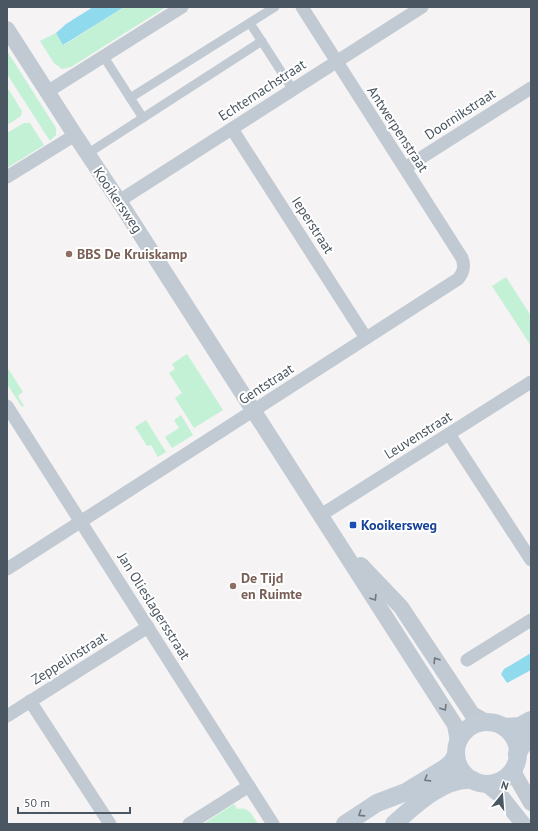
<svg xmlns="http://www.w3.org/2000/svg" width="538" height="831" font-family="'PT Sans',sans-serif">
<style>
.green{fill:#c3f1d5}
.water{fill:#90daee}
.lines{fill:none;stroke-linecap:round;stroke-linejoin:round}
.pedestrian{stroke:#c1cad2;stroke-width:9}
.minor{stroke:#c1cad2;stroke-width:13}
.tertiary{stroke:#c1cad2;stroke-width:16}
.secondary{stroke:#c1cbd6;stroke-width:18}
.oneway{stroke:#6e7983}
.oneway2{stroke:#6e7984}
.education-dot{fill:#8d6e63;stroke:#fff;stroke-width:1.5}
.transit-dot{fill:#1a4fb4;stroke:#fff;stroke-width:1.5}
.labels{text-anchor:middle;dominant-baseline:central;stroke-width:4;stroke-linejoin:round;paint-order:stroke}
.street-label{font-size:14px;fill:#4a5661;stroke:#fff}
.education-label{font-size:14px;font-weight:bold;fill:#785e54;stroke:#fff;text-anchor:start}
.transit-label{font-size:14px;font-weight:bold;fill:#164399;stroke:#fff;text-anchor:start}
</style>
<rect width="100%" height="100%" fill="#f5f3f3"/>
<g class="green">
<path d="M124,7h42l-95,60 -9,2 -8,-6 -14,-22 16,-8 8,12z"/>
<path d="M7,51l49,77v7l-6,6 -43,-67z"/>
<path d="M7,87l15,24 -1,5 -14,9z"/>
<path d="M24,123h6l14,22 -37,23v-35z"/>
<path d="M506,277l25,39v30l-39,-60z"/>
<path d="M187,354l36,56 -29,18 -19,-30 7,-5 -13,-20 6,-4 -3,-5z"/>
<path d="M7,367l16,25 -5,4 6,10 -2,1 -15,-23z"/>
<path d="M181,415l12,20 -21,13 -7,-11 14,-9 -5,-8z"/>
<path d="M146,420l20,32 -8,5 -7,-12 -4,1 -12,-19z"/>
<path d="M234,804l3,5c12,-3 15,6 21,15h-55z"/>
</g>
<g class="water">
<path d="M93,7h31l-61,38 -7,-12 10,-9z"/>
<path d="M531,653v17l-24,13 -6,-9 3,-5z"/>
</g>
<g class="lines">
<g class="pedestrian">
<path d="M250,23l43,67"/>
<path d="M104,57l39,61"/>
<path d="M130,98l145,-91"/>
<path d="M87,154l175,-113"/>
</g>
<g class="minor">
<path d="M47,92l135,-85"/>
<path d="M232,129l134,209"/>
<path d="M405,168l126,-80"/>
<path d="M7,177l68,-42"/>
<path d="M119,201l303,-194"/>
<path d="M7,406l266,418"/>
<path d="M449,434l82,126"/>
<path d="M321,515l210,-133"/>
<path d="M7,569l451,-290c6,-7 7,-13 4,-21l-160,-251"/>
<path d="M467,660l64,-40"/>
<path d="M30,701l80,123"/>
<path d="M7,716l141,-89"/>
<path d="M189,824l60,-38"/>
</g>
<g class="tertiary">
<path d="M7,29l68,106 44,66 336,524 3,16"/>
<path d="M361,565l40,42 71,107 14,8"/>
<path d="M515,766v9l16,28"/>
<path d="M485,783l16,13 22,28"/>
</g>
<g class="secondary">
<circle cx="487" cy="753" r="31"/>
<path d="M504,727l16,-1 11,-6"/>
<path d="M517,754l5,-8 9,-8"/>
<path d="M345,824l32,-21 29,-11 39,-24 7,-6 4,-7"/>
<path d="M394,824c20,-18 50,-47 79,-44"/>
</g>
</g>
<defs><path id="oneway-chevron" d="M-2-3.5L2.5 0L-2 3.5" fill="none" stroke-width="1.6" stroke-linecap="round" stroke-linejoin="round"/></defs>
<g class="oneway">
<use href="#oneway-chevron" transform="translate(374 598) rotate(58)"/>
<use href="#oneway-chevron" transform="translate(436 660) rotate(-123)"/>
<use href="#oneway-chevron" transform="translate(444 708) rotate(58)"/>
</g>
<g class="oneway2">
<use href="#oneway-chevron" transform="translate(427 779) rotate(148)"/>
<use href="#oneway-chevron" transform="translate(361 814) rotate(147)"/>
</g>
<g class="education-dot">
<circle cx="69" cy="254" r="4"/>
<circle cx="233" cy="586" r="4"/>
</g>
<rect class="transit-dot" x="349" y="521" width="8" height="8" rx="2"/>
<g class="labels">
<g class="street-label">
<text transform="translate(262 90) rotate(-33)">Echternachstraat</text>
<text transform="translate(460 114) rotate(-33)">Doornikstraat</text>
<text transform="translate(398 129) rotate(57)">Antwerpenstraat</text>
<text transform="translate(118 200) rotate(56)">Kooikersweg</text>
<text transform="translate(313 225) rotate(57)">Ieperstraat</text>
<text transform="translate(266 384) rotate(-33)">Gentstraat</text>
<text transform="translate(418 435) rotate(-32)">Leuvenstraat</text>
<text transform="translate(154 606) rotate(58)">Jan Olieslagersstraat</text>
<text transform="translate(69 658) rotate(-32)">Zeppelinstraat</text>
</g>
<g class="education-label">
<text x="77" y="254">BBS De Kruiskamp</text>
<text x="241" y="578">De Tijd<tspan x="241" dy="16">en Ruimte</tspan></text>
</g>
<g class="transit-label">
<text x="361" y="525">Kooikersweg</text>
</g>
</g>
<rect width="538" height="831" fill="none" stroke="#4a5661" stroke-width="16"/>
<g transform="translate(502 795) rotate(17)" stroke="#ffffff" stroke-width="3" paint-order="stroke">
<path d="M0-3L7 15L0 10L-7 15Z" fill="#4a5661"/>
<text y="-6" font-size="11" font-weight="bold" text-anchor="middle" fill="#4a5661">N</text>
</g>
<path d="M18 807v6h112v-6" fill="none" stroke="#4a5661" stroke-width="2"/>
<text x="24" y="807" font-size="12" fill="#4a5661" stroke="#ffffff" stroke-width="3" paint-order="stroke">50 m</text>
</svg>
